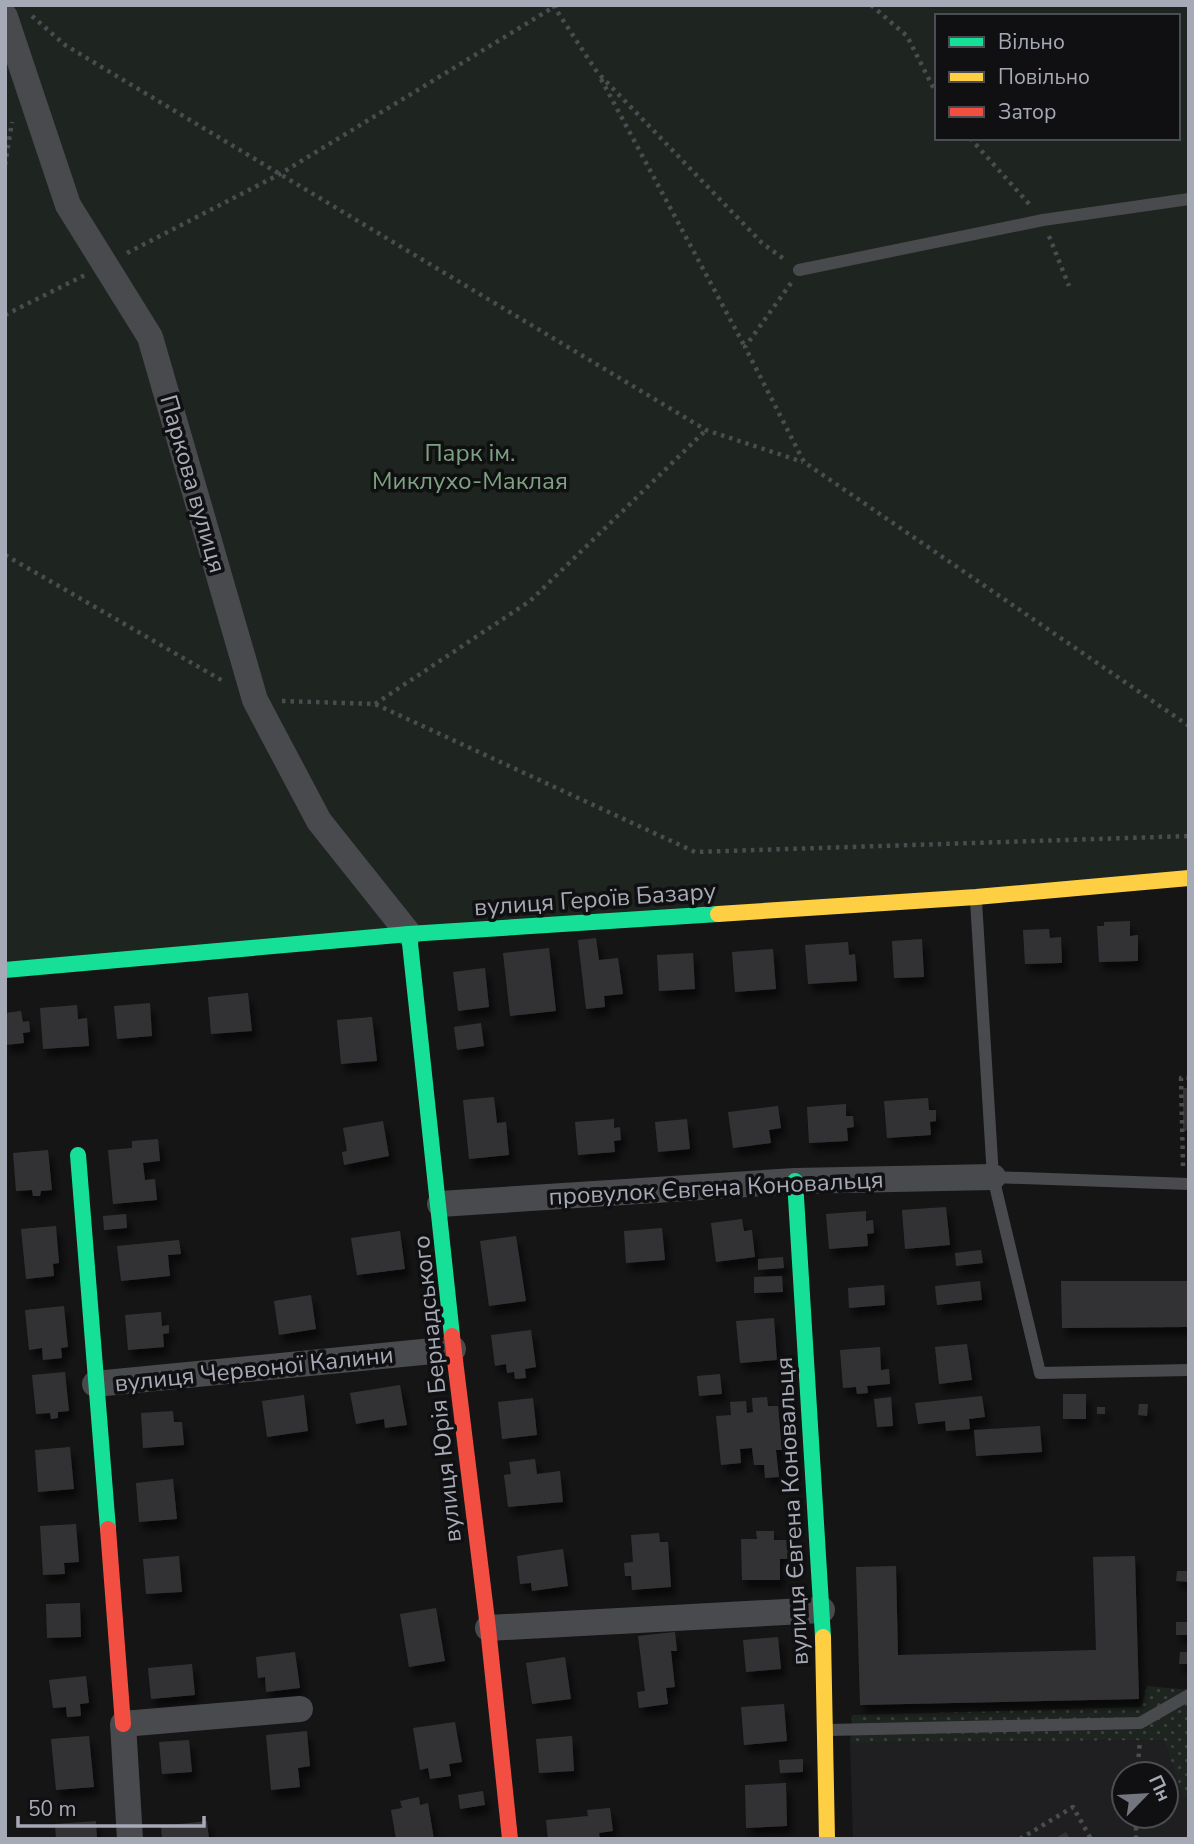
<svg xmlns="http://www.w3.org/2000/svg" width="1194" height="1844" font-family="'Nunito Sans',sans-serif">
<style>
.built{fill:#1f1f21;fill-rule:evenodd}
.grass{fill:url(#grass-dots)}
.park{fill:#1e241f;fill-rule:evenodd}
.building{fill:#333335;filter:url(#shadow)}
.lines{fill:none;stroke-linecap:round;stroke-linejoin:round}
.path{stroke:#4b4c50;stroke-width:4.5;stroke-dasharray:3.5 5;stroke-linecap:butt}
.lane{stroke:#494a4e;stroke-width:12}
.street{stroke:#494a4e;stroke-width:26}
.fast{stroke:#16e098;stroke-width:16}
.slow{stroke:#ffcf43;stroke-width:16}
.jam{stroke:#f24e42;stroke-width:16}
.labels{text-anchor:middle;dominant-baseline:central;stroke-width:7;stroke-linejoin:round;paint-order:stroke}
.park-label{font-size:24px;fill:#7da281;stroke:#100f11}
.street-label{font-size:24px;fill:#a6aab6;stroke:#100f11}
</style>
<defs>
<pattern id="grass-dots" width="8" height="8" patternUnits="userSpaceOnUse" patternTransform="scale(1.75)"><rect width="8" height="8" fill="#1e241f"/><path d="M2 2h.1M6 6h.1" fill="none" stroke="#3c413d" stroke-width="1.8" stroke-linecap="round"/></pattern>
<filter id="shadow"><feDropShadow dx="4.5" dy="8" stdDeviation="3.5" flood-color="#0009"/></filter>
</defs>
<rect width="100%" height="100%" fill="#151515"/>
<path class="built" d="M1164,1740l19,58 6,1v40h-336l-3,-96zM1124,1774h42v42h-42z"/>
<path class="grass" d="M1147,1686l42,4v109l-6,-1 -19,-58 -314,3 2,-28 289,-8z"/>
<path class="park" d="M5,5h1184v873l-1184,92zM937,16h241v122h-241z"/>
<g class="building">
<path d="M1130,921v15l8,-1v26l-39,1 -2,-36h7v-4z"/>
<path d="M1049,929l1,9 11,-1 1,26 -37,1 -2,-34z"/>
<path d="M596,938l3,22 19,-2 5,36 -19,2 1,11 -19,2 -8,-69z"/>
<path d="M922,939l2,38 -30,1 -2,-37z"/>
<path d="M848,942l1,13 6,-1 2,27 -49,3 -3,-39z"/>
<path d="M549,948l7,63 -46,5 -7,-63z"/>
<path d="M773,949l3,40 -41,3 -3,-40z"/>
<path d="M693,953l2,36 -36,2 -2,-36z"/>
<path d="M485,968l4,39 -31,4 -5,-39z"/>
<path d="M248,993l4,38 -41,3 -3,-37z"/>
<path d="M150,1003l2,33 -35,3 -3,-33z"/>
<path d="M77,1005l1,14 9,-1 2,28 -46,3 -3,-41z"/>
<path d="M21,1011l2,11 6,-1 1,11 -7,1 1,10 -19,2v-32z"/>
<path d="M372,1017l5,44 -36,3 -4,-44z"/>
<path d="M481,1023l3,23 -27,4 -3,-23z"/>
<path d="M1183,1088h6v42l-6,1z"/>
<path d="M494,1097l3,26 9,-1 3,33 -40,4 -6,-59z"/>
<path d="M928,1098l1,12h7v11l-6,1 1,13 -44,3 -3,-37z"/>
<path d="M846,1104v12h7l1,11 -7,1 1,13 -39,2 -2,-36z"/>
<path d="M778,1106l3,22 -12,2 2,13 -38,5 -5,-36z"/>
<path d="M614,1119v9l6,-1 1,13 -7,1 1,11 -37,3 -3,-33z"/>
<path d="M687,1119l3,30 -32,3 -3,-30z"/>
<path d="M383,1121l6,35 -45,9 -2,-13 5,-1 -4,-23z"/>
<path d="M158,1139l2,22 -17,2 2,17 10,-1 2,21 -44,4 -5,-54 24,-2v-7z"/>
<path d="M48,1150l4,40 -11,1 -1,5h-7l-1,-6 -16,1 -3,-38z"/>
<path d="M946,1207l4,38 -45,4 -3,-39z"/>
<path d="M866,1211v10l7,-1 1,13 -7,1 1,12 -39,3 -3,-35z"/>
<path d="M126,1214l1,14 -23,2 -1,-14z"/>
<path d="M742,1219l2,12 8,-1 3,27 -39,5 -5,-39z"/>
<path d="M56,1226l3,37 -6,1 1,12 -28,3 -5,-50z"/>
<path d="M662,1228l3,32 -39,3 -2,-32z"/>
<path d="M400,1231l5,38 -48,6 -6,-37z"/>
<path d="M516,1236l10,65 -37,5 -9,-65z"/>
<path d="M179,1240l2,14 -13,1 2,21 -49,5 -4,-35z"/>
<path d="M981,1250l2,13 -27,3 -1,-13z"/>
<path d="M783,1257l1,11 -26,2v-11z"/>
<path d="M782,1276l1,16 -29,1v-16z"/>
<path d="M980,1281l2,19 -45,5 -2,-19z"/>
<path d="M1061,1281h128v46l-127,1z"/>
<path d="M884,1285l1,20 -36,3 -1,-20z"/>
<path d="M311,1295l5,34 -37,6 -5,-34z"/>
<path d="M64,1306l4,41 -7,1 1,10 -19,2 -1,-12 -13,2 -4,-40z"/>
<path d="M161,1312l1,14 7,-1v8l-6,1 1,13 -36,3 -3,-35z"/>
<path d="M774,1318l3,42 -37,3 -4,-42z"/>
<path d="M531,1330l5,37 -11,2 1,9 -11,1 -1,-7 -7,1 -1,-9 -11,2 -4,-31z"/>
<path d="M967,1344l5,36 -33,4 -4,-37z"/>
<path d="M880,1347l1,23 8,-1 1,15 -23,2 1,7 -11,1 -1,-7 -13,1 -3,-38z"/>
<path d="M65,1372l4,39 -11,1v6l-7,1 -1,-6 -14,1 -4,-39z"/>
<path d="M720,1374l2,20 -23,2 -2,-20z"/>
<path d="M400,1385l7,40 -22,3 -1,-9 -28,5 -6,-31z"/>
<rect x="1063" y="1394" width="23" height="25"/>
<path d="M304,1395l4,36 -41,6 -5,-36z"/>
<path d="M982,1396l3,21 -16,2 1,10 -24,2 -1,-10 -27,3 -3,-21z"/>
<path d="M767,1397l1,9h10l4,44h-6l3,27 -14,1 -1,-13h-10l-2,-17 -12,1 1,14 -20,2 -5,-49 15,-1 -1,-13 16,-1 1,12 6,-1 -1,-14z"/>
<path d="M891,1397l2,29 -16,1 -3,-28z"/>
<path d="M533,1398l4,37 -35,4 -4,-37z"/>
<path d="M1139,1404h9l-1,12 -9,-1z"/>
<rect x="1097" y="1407" width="8" height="7"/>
<path d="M173,1411l1,11h8l2,23 -41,3 -2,-35z"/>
<path d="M1040,1426l2,26 -66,4 -2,-26z"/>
<path d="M70,1447l4,42 -36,3 -3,-42z"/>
<path d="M535,1459l2,15 23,-3 3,31 -55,5 -4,-32 7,-1 -2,-12z"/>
<path d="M173,1479l4,40 -38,3 -3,-39z"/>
<path d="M76,1524l3,38 -15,1 1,11 -22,1 -3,-49z"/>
<path d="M756,1531h18v9h18v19h-12v21h-38l-1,-41h16z"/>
<path d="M659,1533l1,9h8l3,45 -39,3 -1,-14h-6l-1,-13 9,-1 -2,-27z"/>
<path d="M563,1549l5,37 -36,5 -1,-8 -11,1 -3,-28z"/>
<path d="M179,1556l3,36 -36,2 -3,-35z"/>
<path d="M1135,1556l4,143 -279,6 -4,-138 40,-1 2,89 198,-5 -3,-93z"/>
<path d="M1177,1571h12v11l-13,-1z"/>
<path d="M80,1603l1,34 -34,1 -1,-34z"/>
<path d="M436,1608l9,53 -36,6 -9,-53z"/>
<rect x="1176" y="1622" width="13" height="13"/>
<path d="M675,1632l2,19h-6l4,36 -9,1 2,16 -29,4 -2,-16 8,-1 -7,-55z"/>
<path d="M778,1637l3,32 -35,3 -3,-32z"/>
<path d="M295,1652l5,36 -34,4 -1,-15 -7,1 -2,-21z"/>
<path d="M1180,1652h9v12h-10z"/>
<path d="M565,1657l6,42 -39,5 -6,-41z"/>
<path d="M192,1664l3,31 -44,4 -3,-31z"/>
<path d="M86,1676l3,27 -9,1 1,12 -14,1 -1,-10 -13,1 -4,-28z"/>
<path d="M784,1704l3,37 -43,4 -3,-38z"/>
<path d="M455,1722l7,40 -13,2 2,12 -21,3 -2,-11 -8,2 -7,-42z"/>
<path d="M307,1731l3,35 -12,2 2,19 -29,3 -5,-55z"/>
<path d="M89,1736l5,51 -38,3 -5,-51z"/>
<path d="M572,1736l2,35 -35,2 -3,-34z"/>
<path d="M189,1740l3,32 -30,2 -3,-32z"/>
<path d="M803,1759v13l-23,1 -1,-13z"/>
<path d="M786,1783l1,43 -41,2 -1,-43z"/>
<path d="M483,1791l2,14 -25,4 -2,-14z"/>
<path d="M419,1797l1,8 8,-2 6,36h-38l-5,-29 11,-2 -2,-7z"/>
<path d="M610,1808l3,23 -14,2 1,6h-52l-2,-19 42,-4 -1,-6z"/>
<path d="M96,1821l1,18h-41l-1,-15z"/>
<path d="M207,1821l2,18h-47l-1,-13z"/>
<path d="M1066,1832l4,7h-16z"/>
</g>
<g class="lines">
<g class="path">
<path d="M553,5l44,67 165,171 22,16"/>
<path d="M871,5l36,31 30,59"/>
<path d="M32,16l33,29 641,385 97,32"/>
<path d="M601,79l144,268"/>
<path d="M970,138l60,67"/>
<path d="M5,165l7,-43"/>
<path d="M1049,236l20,50"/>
<path d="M127,253l153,-79 277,-169"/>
<path d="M791,283l-46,64 59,115 385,264"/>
<path d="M5,315l80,-40"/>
<path d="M5,555l218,126"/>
<path d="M282,701l93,3 320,148 494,-16"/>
<path d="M375,704l155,-103 176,-171"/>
<path d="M1183,1166l-2,-88h8"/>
<path d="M1137,1774l3,-33"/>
<path d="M1020,1839l53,-32 18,32"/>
<path d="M1136,1839v-23"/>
</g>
<g class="lane">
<path d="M799,270l244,-50 146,-21"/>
<path d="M976,901l17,276 47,196 149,-3"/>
<path d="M993,1177l196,7"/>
<path d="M829,1730l311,-7 49,-28"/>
</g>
<g class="street">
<path d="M5,17l63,188 82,132 105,363 64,121 90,113"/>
<path d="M440,1204l355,-23 198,-4"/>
<path d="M95,1384l358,-35"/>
<path d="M488,1628l334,-18"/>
<path d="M130,1839l-7,-115 177,-15"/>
</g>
<g class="fast">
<path d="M409,934l43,402"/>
<path d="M5,970l404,-36 309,-20"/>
<path d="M78,1155l30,374"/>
<path d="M795,1181l28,456"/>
</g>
<g class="slow">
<path d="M718,914l258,-17 213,-19"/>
<path d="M823,1637l4,202"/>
</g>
<g class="jam">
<path d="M452,1336l36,292 22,211"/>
<path d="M108,1529l15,195"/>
</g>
</g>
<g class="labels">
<g class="park-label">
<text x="470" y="453">Парк ім.<tspan x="470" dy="28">Миклухо-Маклая</tspan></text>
</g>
<g class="street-label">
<text transform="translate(193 484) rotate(74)">Паркова вулиця</text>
<text transform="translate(595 899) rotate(-4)">вулиця Героїв Базару</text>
<text transform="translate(716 1188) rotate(-3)">провулок Євгена Коновальця</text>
<text transform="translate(254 1369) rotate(-6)">вулиця Червоної Калини</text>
<text transform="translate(437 1389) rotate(-96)">вулиця Юрія Бернадського</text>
<text transform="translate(792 1511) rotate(-93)">вулиця Євгена Коновальця</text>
</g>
</g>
<rect width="1194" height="1844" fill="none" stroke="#a6aab6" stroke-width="14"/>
<rect x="935" y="14" width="245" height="126" fill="#100f11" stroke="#4c4d53" stroke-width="2"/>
<rect x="949" y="37" width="35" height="10" fill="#16e098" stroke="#4c4d53" stroke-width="2"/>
<text x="998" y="49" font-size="21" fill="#a6aab6">Вільно</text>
<rect x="949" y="72" width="35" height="10" fill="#ffcf43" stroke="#4c4d53" stroke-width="2"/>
<text x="998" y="84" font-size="21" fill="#a6aab6">Повільно</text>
<rect x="949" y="107" width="35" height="10" fill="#f24e42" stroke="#4c4d53" stroke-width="2"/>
<text x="998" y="119" font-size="21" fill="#a6aab6">Затор</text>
<g transform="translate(1145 1795) rotate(65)"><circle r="33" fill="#100f11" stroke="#4c4d53" stroke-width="2"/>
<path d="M0-5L12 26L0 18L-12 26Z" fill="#73767e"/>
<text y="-10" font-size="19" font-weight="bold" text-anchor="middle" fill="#a6aab6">Пн</text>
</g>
<path d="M18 1816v10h186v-10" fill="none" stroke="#a6aab6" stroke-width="3.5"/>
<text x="28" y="1816" font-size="21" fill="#a6aab6" stroke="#100f11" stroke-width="5" paint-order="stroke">50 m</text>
</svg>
